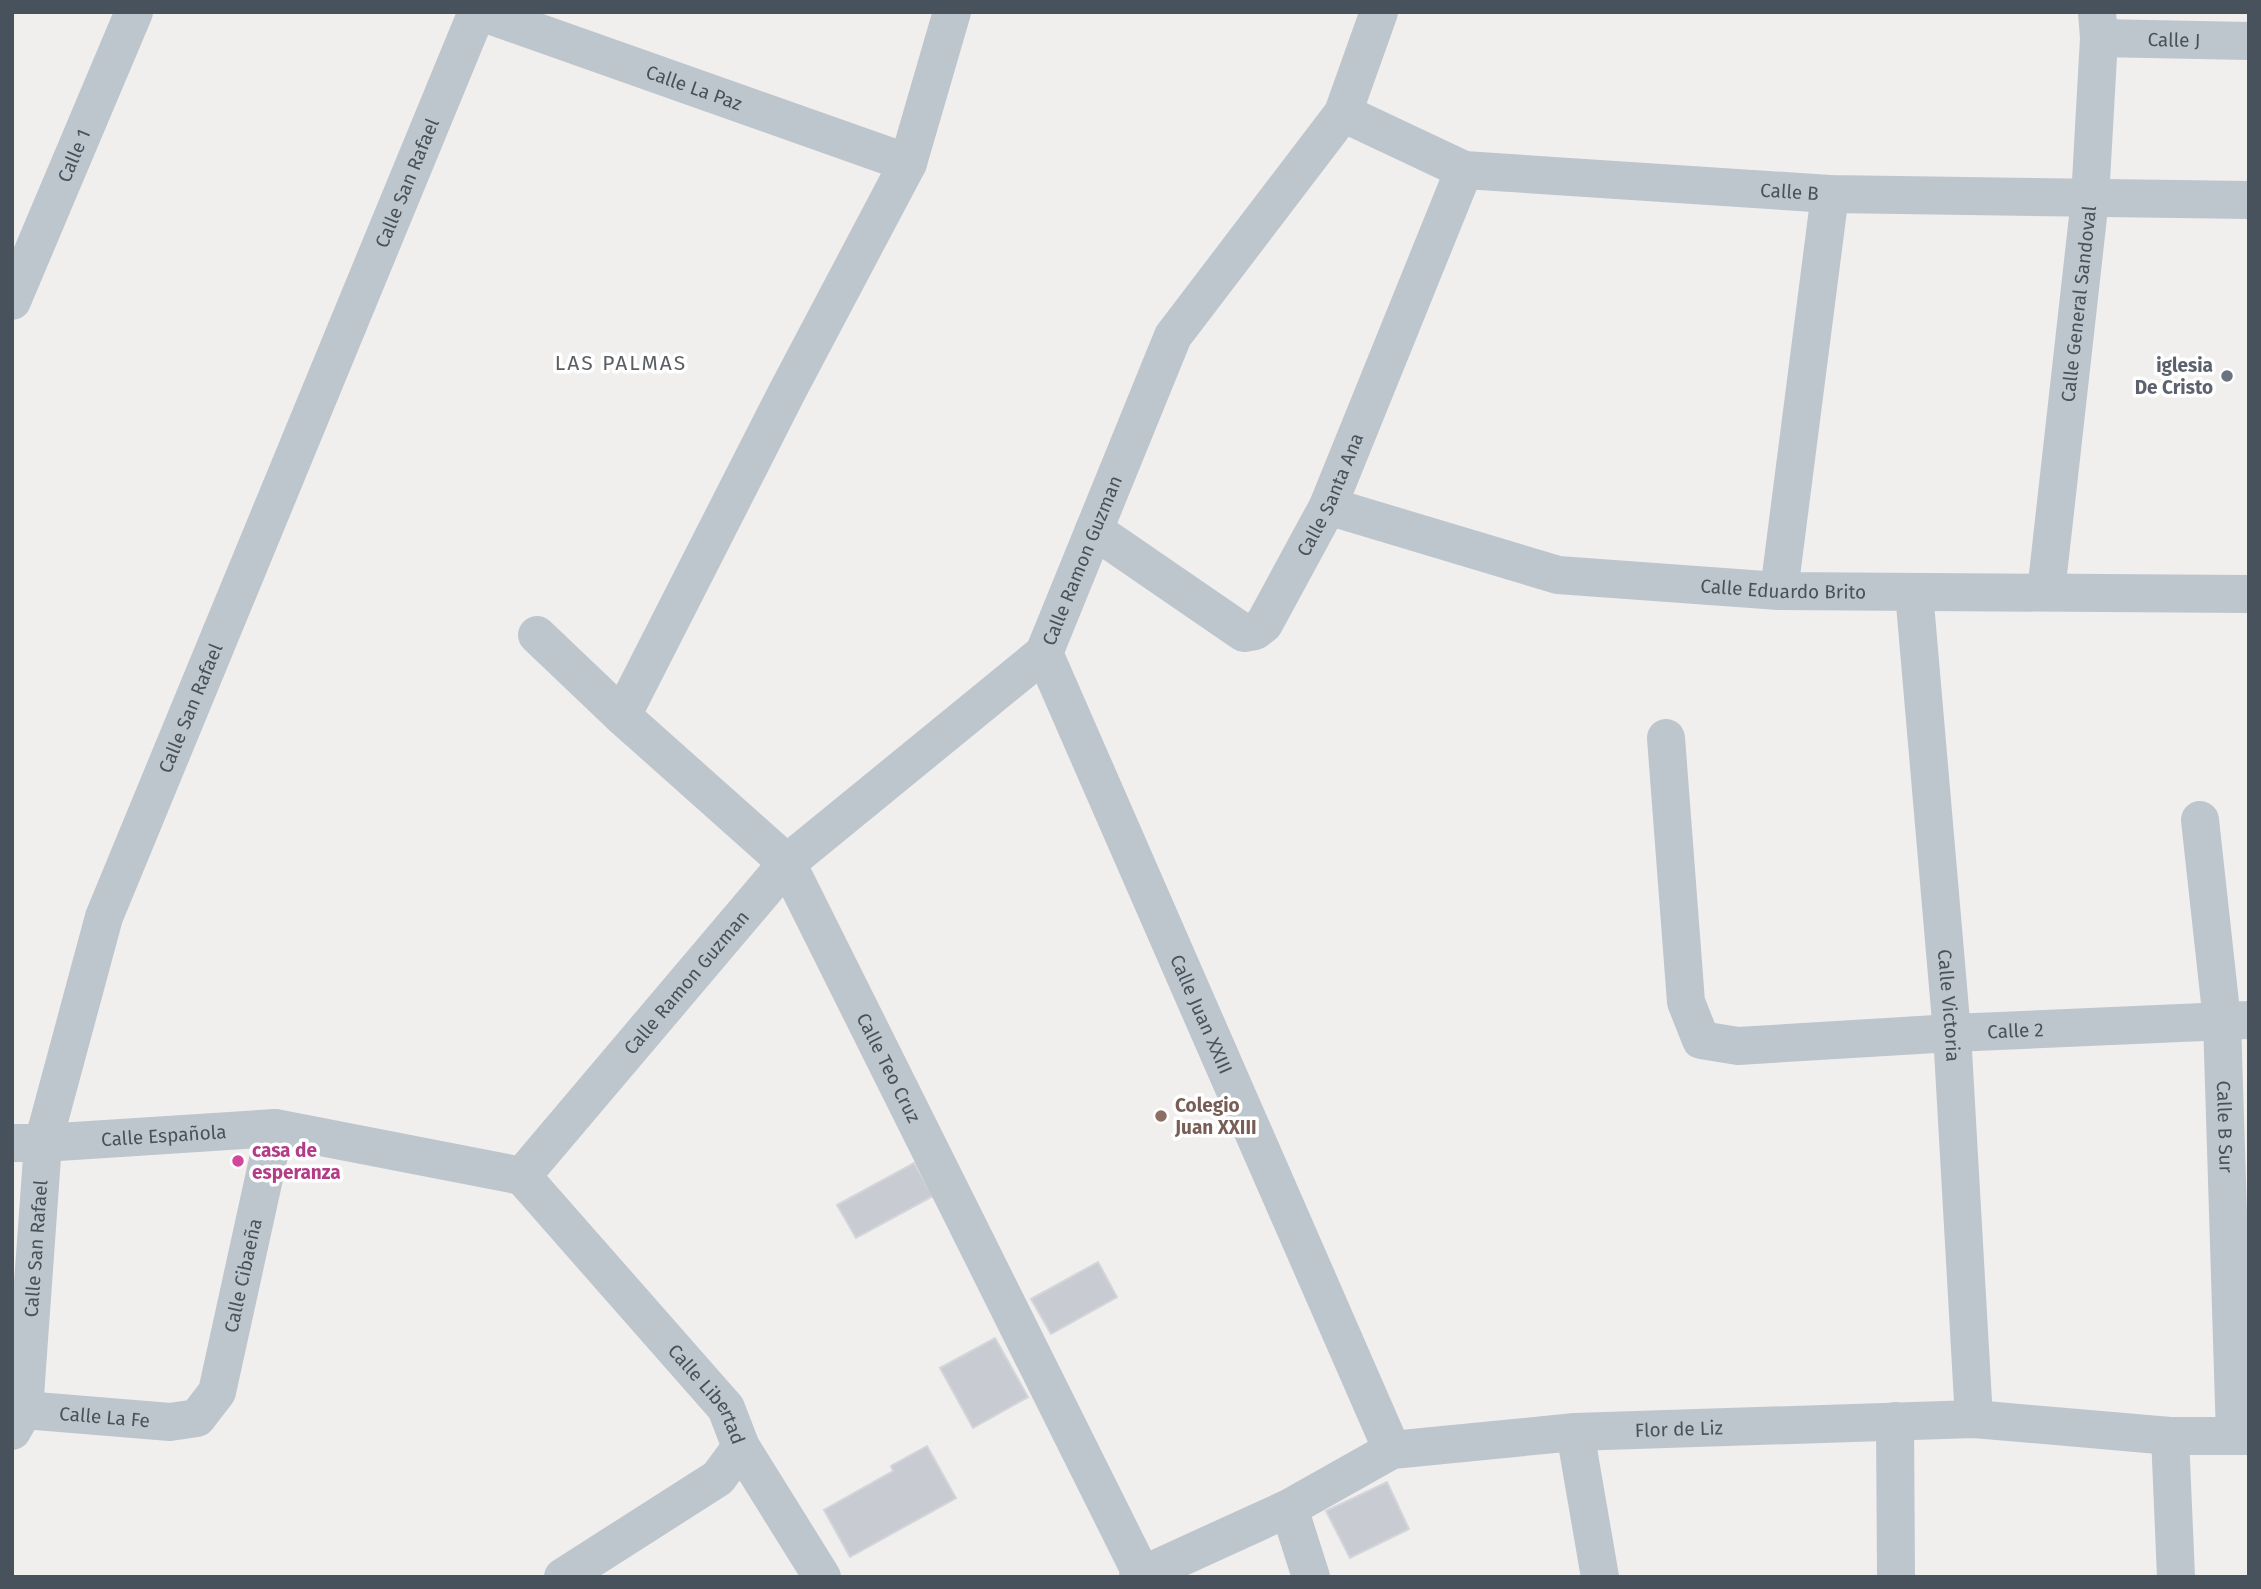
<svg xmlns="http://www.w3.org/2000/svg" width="2261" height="1589" font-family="'Fira Sans',sans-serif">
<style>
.building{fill:#c8cbd1;stroke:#d2d5da;stroke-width:2}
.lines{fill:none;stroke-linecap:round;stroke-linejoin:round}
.minor{stroke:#bdc6cd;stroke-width:38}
.worship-dot{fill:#6b7280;stroke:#fff;stroke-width:2.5}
.education-dot{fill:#8d6e63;stroke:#fff;stroke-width:2.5}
.hotel-dot{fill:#d1479c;stroke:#fff;stroke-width:2.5}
.labels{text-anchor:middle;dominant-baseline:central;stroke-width:7;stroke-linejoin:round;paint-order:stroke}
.street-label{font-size:19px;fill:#47525c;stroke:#fff}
.worship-label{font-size:19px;font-weight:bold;fill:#5b616d;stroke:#fff;text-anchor:end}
.education-label{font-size:19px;font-weight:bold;fill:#785e54;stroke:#fff;text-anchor:start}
.hotel-label{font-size:19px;font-weight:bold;fill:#b23c85;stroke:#fff;text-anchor:start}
.neighbourhood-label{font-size:21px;letter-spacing:2px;fill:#5b5f63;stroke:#fff}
</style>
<rect width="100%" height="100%" fill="#f1eeee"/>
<g class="building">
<path d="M914,1163l19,33 -77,42 -19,-33z"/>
<path d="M1098,1262l19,35 -66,37 -20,-35z"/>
<path d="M995,1338l33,59 -55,31 -33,-60z"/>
<path d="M927,1446l29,52 -106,59 -26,-47 69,-39 -2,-5z"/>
<path d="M1387,1482l22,47 -59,29 -24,-47z"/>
</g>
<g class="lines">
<g class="minor">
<path id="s1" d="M481,12l427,151"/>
<path id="s2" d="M2099,38l150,3"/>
<path id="s3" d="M1343,113l121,57 366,24 419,6"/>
<path id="s4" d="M12,301l122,-289"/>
<path id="s5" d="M1328,506l230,69 221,16 470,3"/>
<path id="s6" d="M1094,530l150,103 11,-2 9,-7 64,-118 136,-336"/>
<path d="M1779,591l51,-397"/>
<path id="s7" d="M1914,592l38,441 22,386"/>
<path id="s8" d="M2046,592l44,-393 9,-161 -2,-26"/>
<path id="s9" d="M537,635l85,81 165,147 355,712"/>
<path id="s10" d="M1044,653l348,797"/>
<path d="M622,716l166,-326 120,-227 44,-151"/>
<path id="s11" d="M1666,738l20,264 15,38 37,6 214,-13 297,-13"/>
<path id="s12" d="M2200,820l22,201 13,415"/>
<path id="s13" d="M12,1143h31l232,-15 247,48"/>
<path id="s14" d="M522,1176l265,-313 257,-210 129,-317 170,-223 36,-101"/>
<path id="s15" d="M522,1176l204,232 15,39 81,130"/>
<path id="s16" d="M12,1409l158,13 27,-4 20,-26 58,-264"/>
<path d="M1895,1421l1,156"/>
<path id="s17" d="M12,1431l12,-21 19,-267 61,-226 373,-905"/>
<path d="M1575,1432l25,145"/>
<path d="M2170,1436l6,141"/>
<path d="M1289,1508l22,69"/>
<path d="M563,1577l155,-99 23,-31"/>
<path id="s18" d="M1138,1577l151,-69 103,-58 183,-18 399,-13 196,17h79"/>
</g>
</g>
<circle class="worship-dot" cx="2227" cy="376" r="7"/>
<circle class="education-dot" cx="1161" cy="1116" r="7"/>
<circle class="hotel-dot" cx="238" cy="1161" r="7"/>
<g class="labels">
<g class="street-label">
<text stroke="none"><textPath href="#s2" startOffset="75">Calle J</textPath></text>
<text stroke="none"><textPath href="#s1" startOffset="226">Calle La Paz</textPath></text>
<text stroke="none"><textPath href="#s4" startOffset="158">Calle 1</textPath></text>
<text stroke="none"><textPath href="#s17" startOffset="1320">Calle San Rafael</textPath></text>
<text stroke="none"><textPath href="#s3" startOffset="460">Calle B</textPath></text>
<text stroke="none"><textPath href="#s8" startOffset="290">Calle General Sandoval</textPath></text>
<text stroke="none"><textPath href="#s6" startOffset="350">Calle Santa Ana</textPath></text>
<text stroke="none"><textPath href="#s14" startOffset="842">Calle Ramon Guzman</textPath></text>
<text stroke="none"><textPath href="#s5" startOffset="466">Calle Eduardo Brito</textPath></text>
<text stroke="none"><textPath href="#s17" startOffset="752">Calle San Rafael</textPath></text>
<text stroke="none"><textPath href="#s14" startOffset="254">Calle Ramon Guzman</textPath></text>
<text stroke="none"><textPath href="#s7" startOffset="415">Calle Victoria</textPath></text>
<text stroke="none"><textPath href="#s10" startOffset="394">Calle Juan XXIII</textPath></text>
<text stroke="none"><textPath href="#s11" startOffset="621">Calle 2</textPath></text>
<text stroke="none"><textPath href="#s9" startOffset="567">Calle Teo Cruz</textPath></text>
<text stroke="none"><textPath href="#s12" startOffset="308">Calle B Sur</textPath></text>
<text stroke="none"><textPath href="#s13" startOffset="152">Calle Española</textPath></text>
<text stroke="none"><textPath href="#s17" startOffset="186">Calle San Rafael</textPath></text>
<text stroke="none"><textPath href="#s16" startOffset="338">Calle Cibaeña</textPath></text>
<text stroke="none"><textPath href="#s15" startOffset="287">Calle Libertad</textPath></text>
<text stroke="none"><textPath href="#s16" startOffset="93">Calle La Fe</textPath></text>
<text stroke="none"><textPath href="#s18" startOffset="572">Flor de Liz</textPath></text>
</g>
<g class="worship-label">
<text x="2213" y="365">iglesia<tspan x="2213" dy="22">De Cristo</tspan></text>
</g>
<g class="education-label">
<text x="1175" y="1105">Colegio<tspan x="1175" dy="22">Juan XXIII</tspan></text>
</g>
<g class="hotel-label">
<text x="252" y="1150">casa de<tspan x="252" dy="22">esperanza</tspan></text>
</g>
<g class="neighbourhood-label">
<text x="621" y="363">LAS PALMAS</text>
</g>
</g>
<rect width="2261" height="1589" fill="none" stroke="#47525c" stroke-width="28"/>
</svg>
